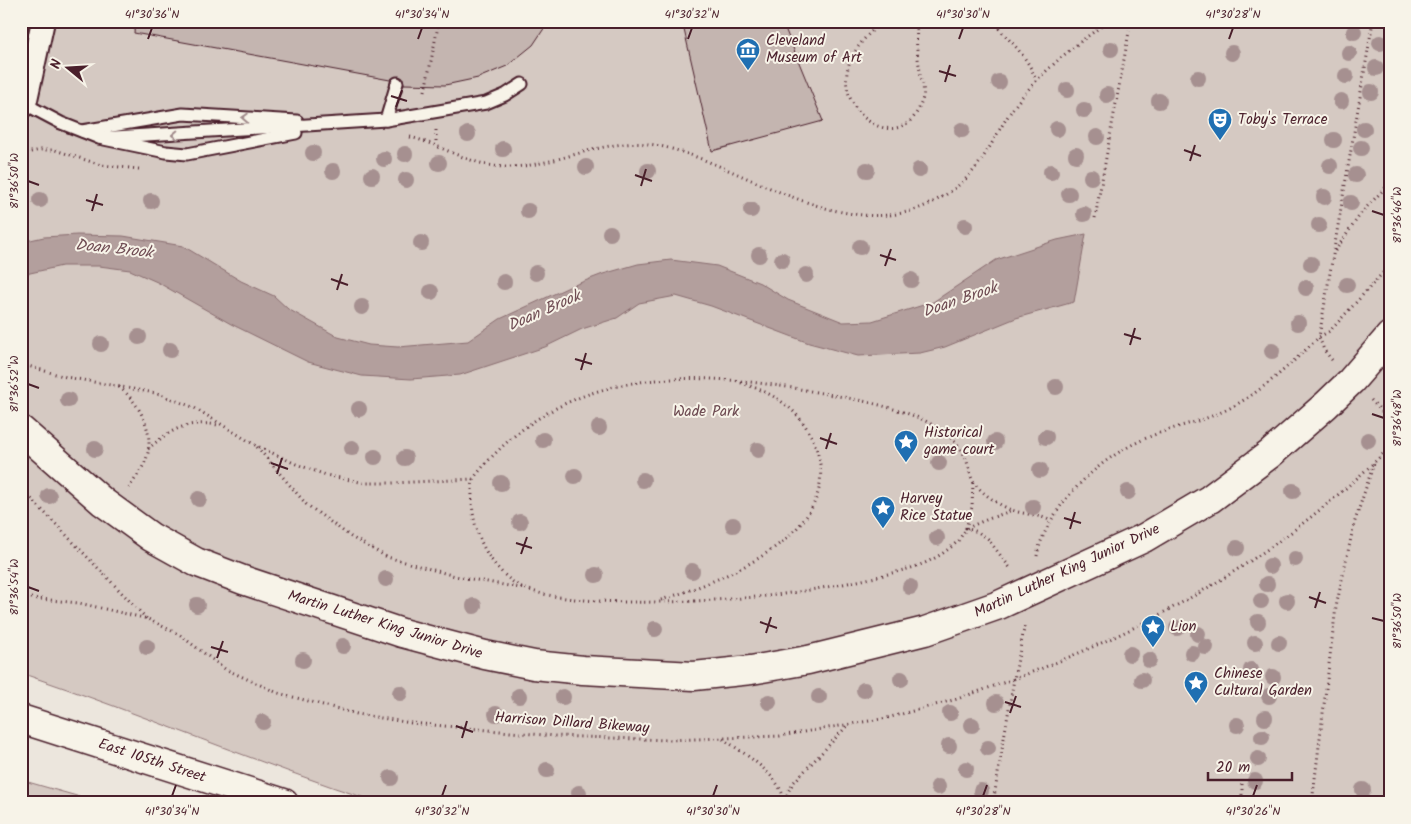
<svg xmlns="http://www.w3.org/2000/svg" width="1411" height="824" font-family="Kalam,sans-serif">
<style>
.green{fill:#d5c9c2;stroke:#907476}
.water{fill:#b39f9d;stroke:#896c6f}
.building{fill:#c4b5b0;stroke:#4a1f2b}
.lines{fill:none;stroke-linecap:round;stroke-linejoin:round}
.lane-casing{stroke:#4a1f2b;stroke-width:15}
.street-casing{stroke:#4a1f2b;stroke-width:26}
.secondary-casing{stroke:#4a1f2b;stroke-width:31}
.path{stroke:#4a1f2b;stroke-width:3;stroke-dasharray:1 4;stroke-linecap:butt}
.lane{stroke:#f7f3e8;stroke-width:11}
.street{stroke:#f7f3e8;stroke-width:22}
.secondary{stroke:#f7f3e8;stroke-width:28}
.tree{fill:#a69090}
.oneway{stroke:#a0898a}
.ticks{fill:none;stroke:#4a1f2b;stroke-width:2}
.labels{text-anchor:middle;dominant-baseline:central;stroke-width:4;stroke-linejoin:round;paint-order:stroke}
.poi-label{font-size:15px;fill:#4a1f2b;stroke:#f7f3e8;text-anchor:start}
.park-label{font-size:15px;fill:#6d4a51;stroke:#f7f3e8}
.street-label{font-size:15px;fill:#4a1f2b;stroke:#f7f3e8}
.water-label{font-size:16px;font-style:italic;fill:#6f4c53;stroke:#f7f3e8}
.neatline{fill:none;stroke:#4a1f2b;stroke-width:2}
.ticks-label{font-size:12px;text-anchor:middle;fill:#4a1f2b}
</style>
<rect width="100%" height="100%" fill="#ece6dd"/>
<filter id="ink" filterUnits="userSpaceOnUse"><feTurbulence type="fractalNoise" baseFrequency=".02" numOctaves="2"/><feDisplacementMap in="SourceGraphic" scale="10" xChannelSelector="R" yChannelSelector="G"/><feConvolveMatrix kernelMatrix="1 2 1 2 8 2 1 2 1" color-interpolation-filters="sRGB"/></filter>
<g filter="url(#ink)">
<g class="green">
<path d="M21,21h1369v782h-1010c-121,-39 -238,-89 -359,-130z"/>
<path d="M21,780l80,23h-80z"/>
</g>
<path class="water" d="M1086,234l-12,68 -58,16 -71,29 -25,6 -62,3 -49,-13 -98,-37 -35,-10 -37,7 -22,15 -35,11 -37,18 -85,28 -49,4 -49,-3 -54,-14 -77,-38 -74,-42 -27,-12 -31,-4h-37l-41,9v-33l23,-5 33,-2 46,1 60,10 58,35 33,15 14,13 50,28 31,8 29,2 70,-6 32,-22 69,-32 34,-13 35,-10 33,-4 46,6 43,17 28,17 55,22 29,-1 61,-19 63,-42 61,-20z"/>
<g class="building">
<path d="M135,21h414l-16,24 -26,21 -29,12 -33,7 -41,-1 -1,-6 -4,-2 -9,4 -256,-47z"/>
<path d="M682,21h100l41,100 -111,30z"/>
</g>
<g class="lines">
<defs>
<g id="lane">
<path d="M25,104l36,19 38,15 67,14 21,2 109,-21"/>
<path d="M386,120l11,-37"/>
<path d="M82,131l101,-17 114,7"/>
<path d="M99,138l287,-18 100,-17 19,-8 17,-11"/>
</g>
<path id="street" d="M21,107l4,-3 18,-83"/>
<g id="secondary">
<path d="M21,430l82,72 48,35 45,25 47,18 159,53 83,22 49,10 49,5 111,6 57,-6 57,-10 117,-29 74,-26 145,-67 66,-39 60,-45 56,-49 25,-24 39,-45"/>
<path d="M21,719l263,84"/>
</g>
</defs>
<use href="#lane" class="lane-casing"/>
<use href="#street" class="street-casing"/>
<use href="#secondary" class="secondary-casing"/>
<g class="path">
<path d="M883,21c-13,11 -25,23 -32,38 -24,54 55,104 72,38 2,-8 -2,-18 -3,-26 -3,-17 -5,-33 -2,-50"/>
<path d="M992,21c17,20 36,34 44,60"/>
<path d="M425,91l14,-70"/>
<path d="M436,130v15"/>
<path d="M410,137c32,8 61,29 95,30 52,1 102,-33 155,-21 86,19 187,103 275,55 52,-28 53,-62 86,-103 25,-30 56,-55 88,-77"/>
<path d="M21,154l20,-4h14l46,15 38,4"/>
<path d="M1095,218l36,-197"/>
<path d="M1335,251l27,-39 28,-29"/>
<path d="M1332,360l-8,-10 -5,-13 54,-316"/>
<path d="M21,364l45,13 89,16 38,14 62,38 41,19 30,11 39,8h27l81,-4c86,-111 206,-111 332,-89 38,7 78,13 114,28 18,8 40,22 47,41 3,7 4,20 9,25 8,10 25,22 37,26 13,5 27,4 39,11"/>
<path d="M119,387c21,16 38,48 26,75 -4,9 -11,18 -16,26"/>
<path d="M1371,400l19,20"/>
<path d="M257,447l49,57 45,33 36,20 68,19 70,13"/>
<path d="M148,449c23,-20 40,-29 70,-24"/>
<path d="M473,479c-5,39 7,78 40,103 41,30 202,19 254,14 45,-5 101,-16 144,-28 17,-5 33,-14 46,-26 4,-4 7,-12 11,-14 13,-7 29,-12 42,-17"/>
<path d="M973,483l-1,24 -6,21 12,4 10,7 23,30"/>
<path d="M21,488l126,131"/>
<path d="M1037,556c3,-19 17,-42 29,-57 27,-32 56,-53 96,-67 24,-8 44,-12 68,-24 34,-18 61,-44 89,-71l11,-6 60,-66"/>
<path d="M21,597l58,6 69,16 32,16 45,34 53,24 79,21 54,9 144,13 113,4 112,-4 107,-18 70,-19 57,-20 11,-55"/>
<path d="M661,600c65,-21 192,-69 152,-160 -15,-33 -41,-48 -75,-58"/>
<path d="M723,739c19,13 61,38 61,64"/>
<path d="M1242,784v19"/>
<path d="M784,799l9,-16 54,-57"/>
<path d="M993,803l21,-124c144,-54 267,-124 376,-232"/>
<path d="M1312,803l24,-196 18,-83 20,-61"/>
</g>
<use href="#lane" class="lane"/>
<use href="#street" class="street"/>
<use href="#secondary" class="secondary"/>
</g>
<g class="tree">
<circle cx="1354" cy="32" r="8"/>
<circle cx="1380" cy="43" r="8"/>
<circle cx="1111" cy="49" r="8"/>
<circle cx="1232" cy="53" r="8"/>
<circle cx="1349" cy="53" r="8"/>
<circle cx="1376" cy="68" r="8"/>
<circle cx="1346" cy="76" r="8"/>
<circle cx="1198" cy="78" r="8"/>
<circle cx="999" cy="82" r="8"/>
<circle cx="1067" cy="90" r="8"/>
<circle cx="1371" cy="92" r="8"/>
<circle cx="1107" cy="95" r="8"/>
<circle cx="1159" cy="101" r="8"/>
<circle cx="1341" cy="101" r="8"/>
<circle cx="1084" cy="110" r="8"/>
<circle cx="1057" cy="129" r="8"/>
<circle cx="1364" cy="129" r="8"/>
<circle cx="962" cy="130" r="8"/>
<circle cx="468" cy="134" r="8"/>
<circle cx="1097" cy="137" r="8"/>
<circle cx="1334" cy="140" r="8"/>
<circle cx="1361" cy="148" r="8"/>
<circle cx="503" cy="149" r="8"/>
<circle cx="313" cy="153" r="8"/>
<circle cx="405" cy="154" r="8"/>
<circle cx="1076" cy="155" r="8"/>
<circle cx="384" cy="159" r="8"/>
<circle cx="439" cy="163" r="8"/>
<circle cx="1330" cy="166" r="8"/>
<circle cx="586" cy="167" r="8"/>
<circle cx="867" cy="170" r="8"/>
<circle cx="919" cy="170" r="8"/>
<circle cx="333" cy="171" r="8"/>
<circle cx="648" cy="171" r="8"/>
<circle cx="1051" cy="172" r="8"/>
<circle cx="1356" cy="175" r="8"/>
<circle cx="372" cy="176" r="8"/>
<circle cx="1091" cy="177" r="8"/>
<circle cx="406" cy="180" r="8"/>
<circle cx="1069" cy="194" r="8"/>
<circle cx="1324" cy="197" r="8"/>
<circle cx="40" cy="200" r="8"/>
<circle cx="151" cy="201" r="8"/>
<circle cx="1351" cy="203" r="8"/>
<circle cx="751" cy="210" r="8"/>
<circle cx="528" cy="211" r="8"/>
<circle cx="1084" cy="214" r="8"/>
<circle cx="1319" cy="225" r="8"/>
<circle cx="965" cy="226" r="8"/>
<circle cx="610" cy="233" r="8"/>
<circle cx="421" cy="243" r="8"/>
<circle cx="860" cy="247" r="8"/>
<circle cx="759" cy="255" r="8"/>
<circle cx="782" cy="260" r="8"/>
<circle cx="1311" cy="264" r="8"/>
<circle cx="536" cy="273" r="8"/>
<circle cx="806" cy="275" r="8"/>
<circle cx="911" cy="280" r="8"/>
<circle cx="504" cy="282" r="8"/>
<circle cx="1347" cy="285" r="8"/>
<circle cx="1306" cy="288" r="8"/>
<circle cx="431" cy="292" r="8"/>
<circle cx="362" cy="307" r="8"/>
<circle cx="1298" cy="323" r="8"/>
<circle cx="139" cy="337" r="8"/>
<circle cx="101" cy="344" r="8"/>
<circle cx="170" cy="350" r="8"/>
<circle cx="1272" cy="351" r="8"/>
<circle cx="1056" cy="387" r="8"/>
<circle cx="68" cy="400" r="8"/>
<circle cx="359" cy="409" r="8"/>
<circle cx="599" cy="428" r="8"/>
<circle cx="1046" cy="437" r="8"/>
<circle cx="543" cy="440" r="8"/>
<circle cx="1368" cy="440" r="8"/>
<circle cx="995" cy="442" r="8"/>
<circle cx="352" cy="448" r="8"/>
<circle cx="95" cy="449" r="8"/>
<circle cx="758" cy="450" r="8"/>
<circle cx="375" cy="457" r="8"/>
<circle cx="405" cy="458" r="8"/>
<circle cx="939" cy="463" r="8"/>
<circle cx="1040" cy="470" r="8"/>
<circle cx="575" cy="476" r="8"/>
<circle cx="643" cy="480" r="8"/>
<circle cx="501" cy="483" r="8"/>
<circle cx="1293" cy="491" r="8"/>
<circle cx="1128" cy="492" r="8"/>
<circle cx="49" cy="496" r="8"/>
<circle cx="199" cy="499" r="8"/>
<circle cx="1033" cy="507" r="8"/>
<circle cx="520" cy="522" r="8"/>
<circle cx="733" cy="525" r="8"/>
<circle cx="937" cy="538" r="8"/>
<circle cx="1237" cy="548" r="8"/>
<circle cx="1295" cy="559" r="8"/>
<circle cx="1270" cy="566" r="8"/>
<circle cx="692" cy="571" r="8"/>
<circle cx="596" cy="575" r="8"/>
<circle cx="386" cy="579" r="8"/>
<circle cx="1267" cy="584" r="8"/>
<circle cx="910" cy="587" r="8"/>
<circle cx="1261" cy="601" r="8"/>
<circle cx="1287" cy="601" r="8"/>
<circle cx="197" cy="605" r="8"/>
<circle cx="474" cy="606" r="8"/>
<circle cx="1258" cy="622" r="8"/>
<circle cx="1177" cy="628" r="8"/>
<circle cx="655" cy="629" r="8"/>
<circle cx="1198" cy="634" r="8"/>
<circle cx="1255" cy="643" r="8"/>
<circle cx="1279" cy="643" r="8"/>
<circle cx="343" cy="646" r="8"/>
<circle cx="147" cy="647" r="8"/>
<circle cx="1206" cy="647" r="8"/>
<circle cx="1192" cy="653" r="8"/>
<circle cx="1130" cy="654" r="8"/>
<circle cx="303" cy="660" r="8"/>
<circle cx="1149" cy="660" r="8"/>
<circle cx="1251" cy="670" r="8"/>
<circle cx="1273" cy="677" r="8"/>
<circle cx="901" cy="679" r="8"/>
<circle cx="1142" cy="680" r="8"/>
<circle cx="864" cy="690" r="8"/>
<circle cx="400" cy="693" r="8"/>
<circle cx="519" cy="696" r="8"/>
<circle cx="1269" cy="696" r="8"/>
<circle cx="563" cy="697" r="8"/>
<circle cx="819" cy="697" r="8"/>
<circle cx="769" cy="702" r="8"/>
<circle cx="996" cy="703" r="8"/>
<circle cx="950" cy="713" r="8"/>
<circle cx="496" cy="714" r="8"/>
<circle cx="1265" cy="718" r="8"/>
<circle cx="263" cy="722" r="8"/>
<circle cx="972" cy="725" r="8"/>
<circle cx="1237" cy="725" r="8"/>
<circle cx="1262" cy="737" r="8"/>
<circle cx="949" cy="746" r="8"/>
<circle cx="988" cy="748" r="8"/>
<circle cx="1258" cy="759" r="8"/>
<circle cx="966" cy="769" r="8"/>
<circle cx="547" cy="770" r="8"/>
<circle cx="391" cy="778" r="8"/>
<circle cx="1255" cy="781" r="8"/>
<circle cx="938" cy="787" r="8"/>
<circle cx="1363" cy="790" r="8"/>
<circle cx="981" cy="791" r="8"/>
<circle cx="579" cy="793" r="8"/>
</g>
<defs><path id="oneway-chevron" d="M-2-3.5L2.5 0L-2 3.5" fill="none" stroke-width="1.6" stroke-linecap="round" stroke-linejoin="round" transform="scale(1.25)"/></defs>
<g class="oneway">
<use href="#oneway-chevron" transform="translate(245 118) rotate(-177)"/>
<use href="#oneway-chevron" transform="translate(175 135) rotate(178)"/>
</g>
</g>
<path class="ticks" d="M148,39l4,-11M418,39l4,-11M688,39l4,-11M959,39l4,-11M1229,39l4,-11M939,71l17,5M945,82l5,-17M391,96l16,5M396,107l6,-17M1184,150l17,6M1190,161l5,-16M635,175l17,6M28,181l11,4M641,186l5,-17M86,200l17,5M92,211l5,-17M1372,211l12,4M880,255l16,5M885,266l6,-17M331,279l17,6M337,290l5,-16M1124,334l17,5M1130,345l5,-17M575,359l17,5M581,370l5,-17M28,384l11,4M1372,414l12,4M820,438l17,6M826,449l5,-16M271,463l17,6M277,474l5,-16M1064,518l17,5M1070,529l5,-17M516,543l16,5M521,554l6,-17M28,587l11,4M1309,597l17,6M1315,608l5,-16M1372,618l12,3M760,622l17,6M766,633l5,-16M211,647l17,5M217,658l6,-17M1005,702l16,5M1010,713l6,-17M456,726l17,6M462,738l5,-17M172,796l4,-11M442,796l4,-11M713,796l4,-11M983,796l4,-11M1253,796l4,-11"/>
<defs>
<symbol id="museum-pin" viewBox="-11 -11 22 30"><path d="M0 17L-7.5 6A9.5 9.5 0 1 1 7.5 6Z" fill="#1f6fb2" stroke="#f7f3e8"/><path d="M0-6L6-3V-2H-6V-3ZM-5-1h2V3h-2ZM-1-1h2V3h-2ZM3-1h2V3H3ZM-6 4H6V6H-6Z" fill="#fff"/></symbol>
<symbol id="theatre-pin" viewBox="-11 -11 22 30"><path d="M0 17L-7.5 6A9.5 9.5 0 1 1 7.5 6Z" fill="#1f6fb2" stroke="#f7f3e8"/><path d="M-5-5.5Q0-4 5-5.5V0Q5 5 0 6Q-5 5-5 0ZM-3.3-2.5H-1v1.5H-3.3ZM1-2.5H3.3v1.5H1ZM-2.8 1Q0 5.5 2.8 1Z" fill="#fff"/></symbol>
<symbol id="sight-pin" viewBox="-11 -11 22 30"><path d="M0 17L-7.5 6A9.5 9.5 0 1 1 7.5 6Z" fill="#1f6fb2" stroke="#f7f3e8"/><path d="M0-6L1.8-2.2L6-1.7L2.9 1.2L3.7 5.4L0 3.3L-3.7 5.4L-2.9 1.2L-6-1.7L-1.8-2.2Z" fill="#fff"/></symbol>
</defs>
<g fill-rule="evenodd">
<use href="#museum-pin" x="734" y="36" width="28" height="38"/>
<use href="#theatre-pin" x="1206" y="106" width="28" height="38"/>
<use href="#sight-pin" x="892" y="428" width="28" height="38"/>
<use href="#sight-pin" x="869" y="494" width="28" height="38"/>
<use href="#sight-pin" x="1139" y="613" width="28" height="38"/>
<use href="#sight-pin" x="1182" y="669" width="28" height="38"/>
</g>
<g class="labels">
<g class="poi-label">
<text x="766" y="41">Cleveland<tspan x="766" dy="17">Museum of Art</tspan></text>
<text x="1238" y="120">Toby's Terrace</text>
<text x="924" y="433">Historical<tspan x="924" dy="17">game court</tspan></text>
<text x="900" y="499">Harvey<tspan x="900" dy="17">Rice Statue</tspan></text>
<text x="1170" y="627">Lion</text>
<text x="1214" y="674">Chinese<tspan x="1214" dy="17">Cultural Garden</tspan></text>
</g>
<g class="park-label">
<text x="706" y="412">Wade Park</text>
</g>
<g class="street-label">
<text transform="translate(1067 571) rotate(-25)">Martin Luther King Junior Drive</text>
<text transform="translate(385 625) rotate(17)">Martin Luther King Junior Drive</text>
<text transform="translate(572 723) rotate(4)">Harrison Dillard Bikeway</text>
<text transform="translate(152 761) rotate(18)">East 105th Street</text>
</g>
<g class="water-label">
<text transform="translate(114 249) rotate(6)">Doan Brook</text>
<text transform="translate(960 300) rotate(-19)">Doan Brook</text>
<text transform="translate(544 311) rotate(-24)">Doan Brook</text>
</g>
</g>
<rect width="1411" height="824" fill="none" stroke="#f7f3e8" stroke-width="55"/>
<g transform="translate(68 68) rotate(288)" stroke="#f7f3e8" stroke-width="4" paint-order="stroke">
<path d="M0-4L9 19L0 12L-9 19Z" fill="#4a1f2b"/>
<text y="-8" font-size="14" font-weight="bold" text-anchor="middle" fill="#4a1f2b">N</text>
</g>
<path d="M1208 772v8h84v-8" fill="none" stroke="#4a1f2b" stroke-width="2.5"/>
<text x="1216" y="772" font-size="15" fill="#4a1f2b" stroke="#f7f3e8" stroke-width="4" paint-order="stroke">20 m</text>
<rect x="28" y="28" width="1356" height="768" class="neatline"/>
<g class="ticks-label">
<text x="152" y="18">41°30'36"N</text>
<text x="422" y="18">41°30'34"N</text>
<text x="692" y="18">41°30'32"N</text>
<text x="963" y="18">41°30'30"N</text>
<text x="1233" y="18">41°30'28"N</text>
<text transform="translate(14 181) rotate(-90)" y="4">81°36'50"W</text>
<text transform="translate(1397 215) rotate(-90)" y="4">81°36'46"W</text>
<text transform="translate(14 384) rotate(-90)" y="4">81°36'52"W</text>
<text transform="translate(1397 418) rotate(-90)" y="4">81°36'48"W</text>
<text transform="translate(14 587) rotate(-90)" y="4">81°36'54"W</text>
<text transform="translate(1397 621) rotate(-90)" y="4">81°36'50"W</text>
<text x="172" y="815">41°30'34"N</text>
<text x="442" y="815">41°30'32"N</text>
<text x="713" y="815">41°30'30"N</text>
<text x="983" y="815">41°30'28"N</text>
<text x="1253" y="815">41°30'26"N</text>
</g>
</svg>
